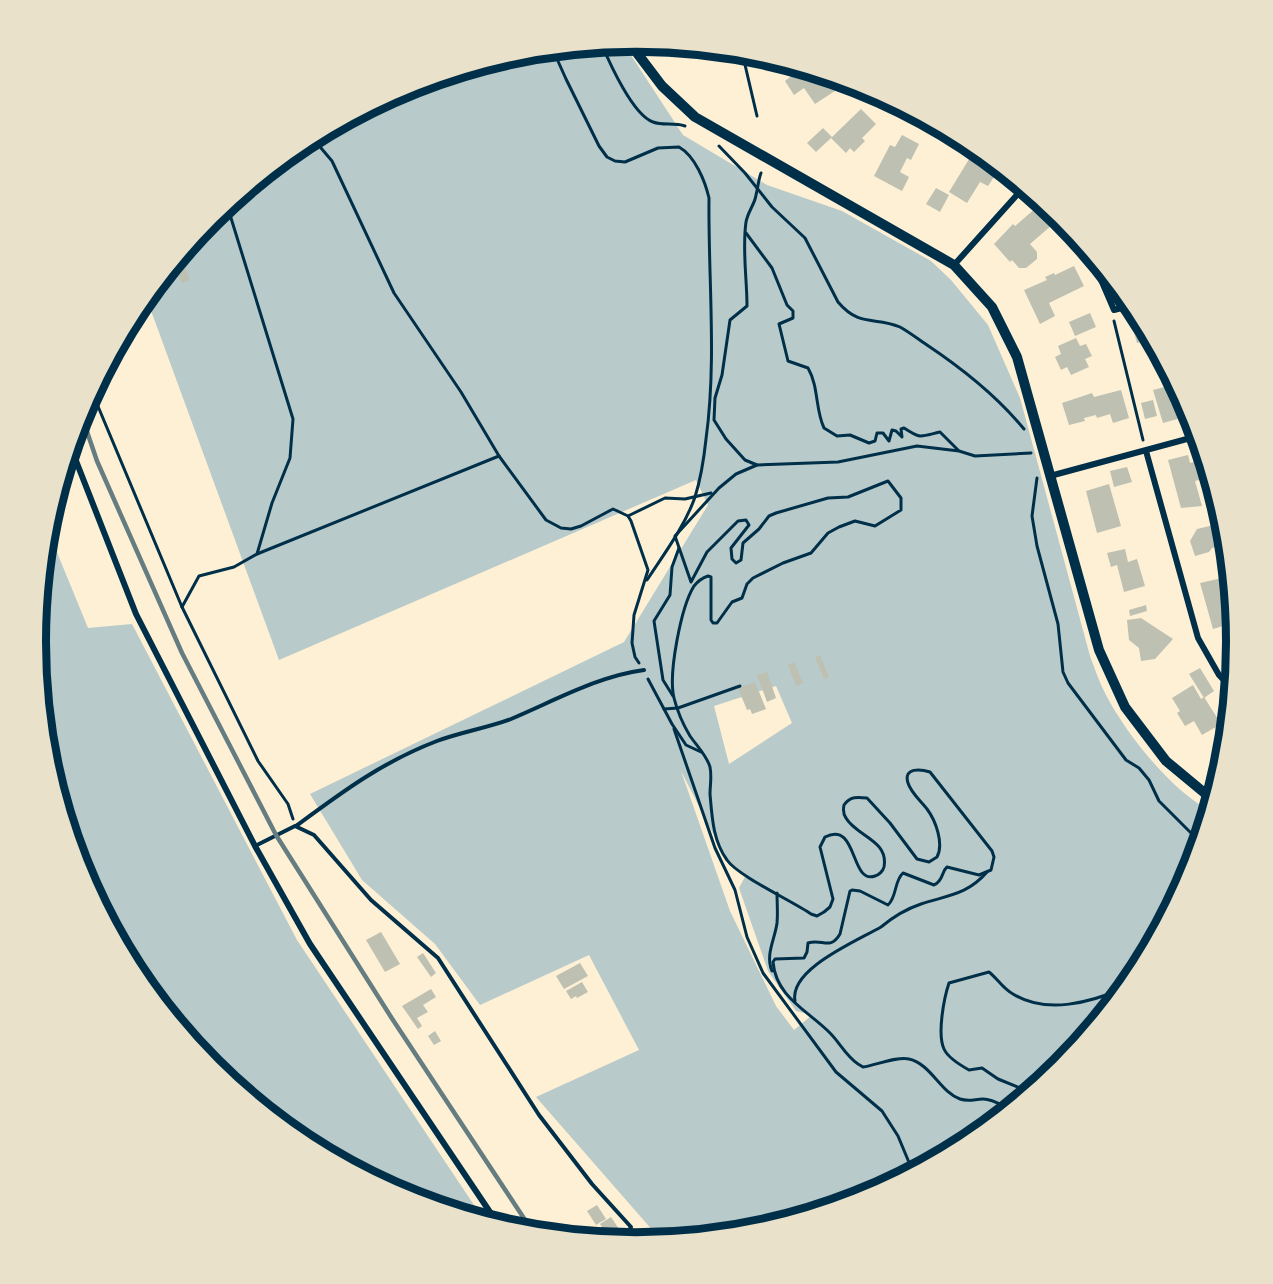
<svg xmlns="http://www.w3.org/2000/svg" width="1273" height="1284" font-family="Quicksand,sans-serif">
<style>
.green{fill:#b9caca;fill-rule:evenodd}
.building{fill:#bec0b2}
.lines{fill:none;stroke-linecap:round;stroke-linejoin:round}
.path{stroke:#003049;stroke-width:3}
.service{stroke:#003049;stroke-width:4}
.minor{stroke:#003049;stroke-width:6}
.tertiary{stroke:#003049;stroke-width:10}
.rail{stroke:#657d81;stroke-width:4.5}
.rim{fill:none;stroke:#003049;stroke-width:8}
</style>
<rect width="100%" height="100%" fill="#fdf0d5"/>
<g class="green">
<path d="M623,43l60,92 84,50 75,26 89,50 20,19 37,45 32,73 70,258c5,13 9,26 16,39 21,40 64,94 104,116l-19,61 -55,104 -75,91 -91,74 -104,56 -113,34 -92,9 -125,-143 103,-47 -50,-95 -109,50 -45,-61 -73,-64 -52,-86 314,-152 84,-137 -12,-25 -417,180 -133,-363 66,-80 91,-74 104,-56 113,-34zM776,686l16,37 -63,41 -15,-58zM681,771l45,88 20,16 -7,13 29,83 28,40 16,4 -18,15 -18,-24 -46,-95z"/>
<path d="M47,528l41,100 44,-4 165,316 187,280 -78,-23 -103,-56 -91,-75 -75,-91 -55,-104 -35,-112 -11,-117z"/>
</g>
<g class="building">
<path d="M802,68l19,5 2,4 4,-2 20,8 -32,21 -11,-16 -10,7 -9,-14z"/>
<path d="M861,109l15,15 -14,14 3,3 -11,11 -4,-4 -4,5 -15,-15z"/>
<path d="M823,128l9,9 -16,15 -9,-9z"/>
<path d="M902,135l17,9 -8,16 -4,-2 -7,14 9,5 -7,14 -28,-15 16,-31 5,2z"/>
<path d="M971,156l25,18 -8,12 -8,-4 -13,21 -18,-11z"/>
<path d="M936,188l13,7 -9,17 -14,-8z"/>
<path d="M1037,207l15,18 -22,19 7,8v7l-11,9h-7l-7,-8 -2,2 -16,-18 19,-20 2,2z"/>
<path d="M1074,266l10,20 -35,17 6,13 -15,8 -16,-34 23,-10 -2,-3 9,-4 1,2z"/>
<path d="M185,267l5,13 -8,3 -6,-12z"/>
<path d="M1090,313l6,14 -21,9 -6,-14z"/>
<path d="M1141,319l15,28h1l-4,1 -2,-9 -14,4 -6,-22z"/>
<path d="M1076,338l4,8 6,-2 6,12 -7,3 4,8 -18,8 -4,-8 -6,3 -6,-13 6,-3 -3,-8z"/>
<path d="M1172,385l9,33 -18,5 -10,-33z"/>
<path d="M1121,390l8,28 -16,5 -3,-9 -13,4 -1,-3 -12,3 1,3 -16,4 -7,-22 30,-10 2,4z"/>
<path d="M1153,400l4,16 -12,3 -4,-16z"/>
<path d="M1188,455l2,8 15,-4 6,18 -16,4 7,25 -21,2 -13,-48z"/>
<path d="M1127,467l5,15 -18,5 -4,-16z"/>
<path d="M1109,484l12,42 -24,7 -11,-42z"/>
<path d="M1214,525l12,7 -6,14 -8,2 -3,4 -14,4 -5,-15 7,-12z"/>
<path d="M1125,549l3,13 9,-3 8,27 -21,6 -7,-27 -6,2 -4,-14z"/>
<path d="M1231,576l2,21 -7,2 7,24 -20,6 -13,-46z"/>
<path d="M1146,605l1,6 -17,5 -1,-6z"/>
<path d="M1141,618l32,21 -18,20 -14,2 -2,-13 -10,-8 -2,-20z"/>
<path d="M1237,638l-2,22 -3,1 -8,-17z"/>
<path d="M820,655l9,22 -5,2 -9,-22z"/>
<path d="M794,662l9,21 -7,3 -8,-21z"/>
<path d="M1200,668l14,23 -10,7 -15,-24z"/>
<path d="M767,672l9,26 -9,4 -10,-27z"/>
<path d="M755,682l11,27 -14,5 -2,-5 -3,1 -9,-22z"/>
<path d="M1193,685l8,14 3,-2 17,27 -19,11 -8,-14 -9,5 -8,-13 3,-2 -8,-13z"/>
<path d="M381,932l19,32 -15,8 -19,-32z"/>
<path d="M423,953l13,20 -5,4 -14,-20z"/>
<path d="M580,963l8,13 -24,13 -8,-13z"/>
<path d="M582,982l6,10 -11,6 -1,-2 -5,3 -5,-8z"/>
<path d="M431,989l5,8 -13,8 5,7 -11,6 5,8 -4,3 -16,-23z"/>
<path d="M435,1031l6,10 -7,4 -6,-9z"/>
<path d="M597,1205l9,14 -10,6 -9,-14z"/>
<path d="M611,1217l12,18 -8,5h-4l-11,-16z"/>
<path d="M568,1224l9,13 -16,-2 -3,-5z"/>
</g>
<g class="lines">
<g class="path">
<path d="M602,45c8,19 31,70 51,77 10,4 21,0 32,4"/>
<path d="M553,50l13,29 33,67 8,11 8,4 10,1 33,-14 21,-1c16,9 26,34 30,51 -1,80 8,161 -3,241 -2,19 -5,39 -11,58 -10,29 -31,57 -48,83"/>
<path d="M742,52l15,64"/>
<path d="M316,136l5,12 11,13 62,132 67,99 38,64 47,64 15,8 10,1 10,-3 32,-17 15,7 3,5 17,49 -14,45 -2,28 3,14 4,6"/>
<path d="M719,146l26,27 27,34 33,31 33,64c22,26 37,14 62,25 9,5 18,12 27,18 36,24 69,50 97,84"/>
<path d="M761,173c-3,8 -3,15 -5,22 -1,9 -8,16 -10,27 -4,28 1,56 1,84l-17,14 -8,55 -7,23 -1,22 12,19 19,21 12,5 81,-3 79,-16 42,5 16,5 56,-3"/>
<path d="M746,233l26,35 15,37 6,6v7l-14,6 9,37 20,7c11,19 7,41 16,60l13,8 13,-1 19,8 6,-2 2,-8h6l6,8 3,-11 4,1 6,6 -1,-8 3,-1c17,11 15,9 36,4l18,18"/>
<path d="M1114,321l29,119"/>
<path d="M92,392l90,215 76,154 30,43 5,15"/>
<path d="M757,465l-21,9 -17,14 -44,48 16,46 16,-30 31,-31 8,-1 3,5 -18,23 1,11 4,4 5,-3 2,-17 16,-14 10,-13 7,-3 52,-15 20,-1 40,-16 13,17v12l-26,16 -20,-5 -16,6 -11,6 -17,20 -28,10 -30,15 -6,6 -5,14 -10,4 -15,21h-4l-2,-3v-43l-3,-1c-6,2 -10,5 -14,10 -13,21 -26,88 -20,112 3,12 10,28 16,38 7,10 17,20 20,31 2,10 0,18 0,27 2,23 3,47 17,66 11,16 65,41 84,54l6,2 7,-4 6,-5 3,-8 -13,-52 5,-10c33,-17 25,48 50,39 4,-1 8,-5 9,-9 5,-27 -28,-31 -38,-49 -3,-4 -3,-8 -2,-13 6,-9 14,-8 23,-7l23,25 27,36 12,3 8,-5c7,-13 -1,-36 -10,-48 -6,-8 -16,-16 -19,-26 -5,-16 13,-14 22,-11l62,79 2,6 -3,13 -12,5 -32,-8c-6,5 -3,13 -13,18l-31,-12c-9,8 -6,24 -15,32l-28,-14 -8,-1 -2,1 -10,43c-10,17 -18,4 -32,9l-1,9 -3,6 -29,1 -2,3c3,35 34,48 57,71 10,10 16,23 28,31l5,3c13,-2 35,-11 46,-8 22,5 31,33 51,40 9,3 15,0 23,0 10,0 18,6 26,10"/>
<path d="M1037,478l-5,38 5,30 21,78 5,48 5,11 58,77 13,8 10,12 10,21 32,32 11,3"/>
<path d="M628,516l37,-18 20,1 26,-6"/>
<path d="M257,554l242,-98"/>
<path d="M182,607l17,-31 35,-9 23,-13 15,-51 18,-45 3,-39 -66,-214"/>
<path d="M648,679l24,45 14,21 15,7"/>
<path d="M673,696l-10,-16 -9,-59 16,-26 2,-28 7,-19"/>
<path d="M664,709l14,-1 62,-22"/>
<path d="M674,729l41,119 20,42 12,47 16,36 73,99 46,39 16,25 15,36"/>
<path d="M772,971c-7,-16 3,-32 5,-48 1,-10 0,-20 0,-30"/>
<path d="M795,1001c-6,-32 62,-60 86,-74 12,-10 25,-18 40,-23 27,-9 46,-9 66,-32"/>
<path d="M1030,1092l-32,-13 -16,-11 -13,2c-9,-5 -21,-12 -25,-21 -7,-15 0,-51 5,-66l40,-11c8,6 14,17 24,22 34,21 78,8 112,-6"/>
</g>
<g class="service">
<path d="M296,826c46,-34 86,-64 141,-85 24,-9 50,-13 74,-22 43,-18 87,-43 133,-49"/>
<path d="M255,846l40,-20 19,9 57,65 67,58 101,157 53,69 39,43 -8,14"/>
</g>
<g class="minor">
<path d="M873,91l34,23 32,12"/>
<path d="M1084,245l9,16 21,49 19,-5"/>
<path d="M954,265l70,-78"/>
<path d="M71,448l65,166 119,232 55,98 188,280"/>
<path d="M1146,451l52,187 21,37 13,14"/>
<path d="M1050,476l148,-40"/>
</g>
<path class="tertiary" d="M631,42l3,7 28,37 33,31 259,148 38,42 25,50 82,293 26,57 41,54 47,39"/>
<path class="rail" d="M81,414l16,47 85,192 94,182 115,182 142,215"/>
</g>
<path d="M0 0H1273V1284H0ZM46 642a590 590 0 1 1 1180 0a590 590 0 1 1-1180 0Z" fill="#e9e1ca" fill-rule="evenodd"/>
<path class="rim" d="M46 642a590 590 0 1 1 1180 0a590 590 0 1 1-1180 0Z"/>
</svg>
